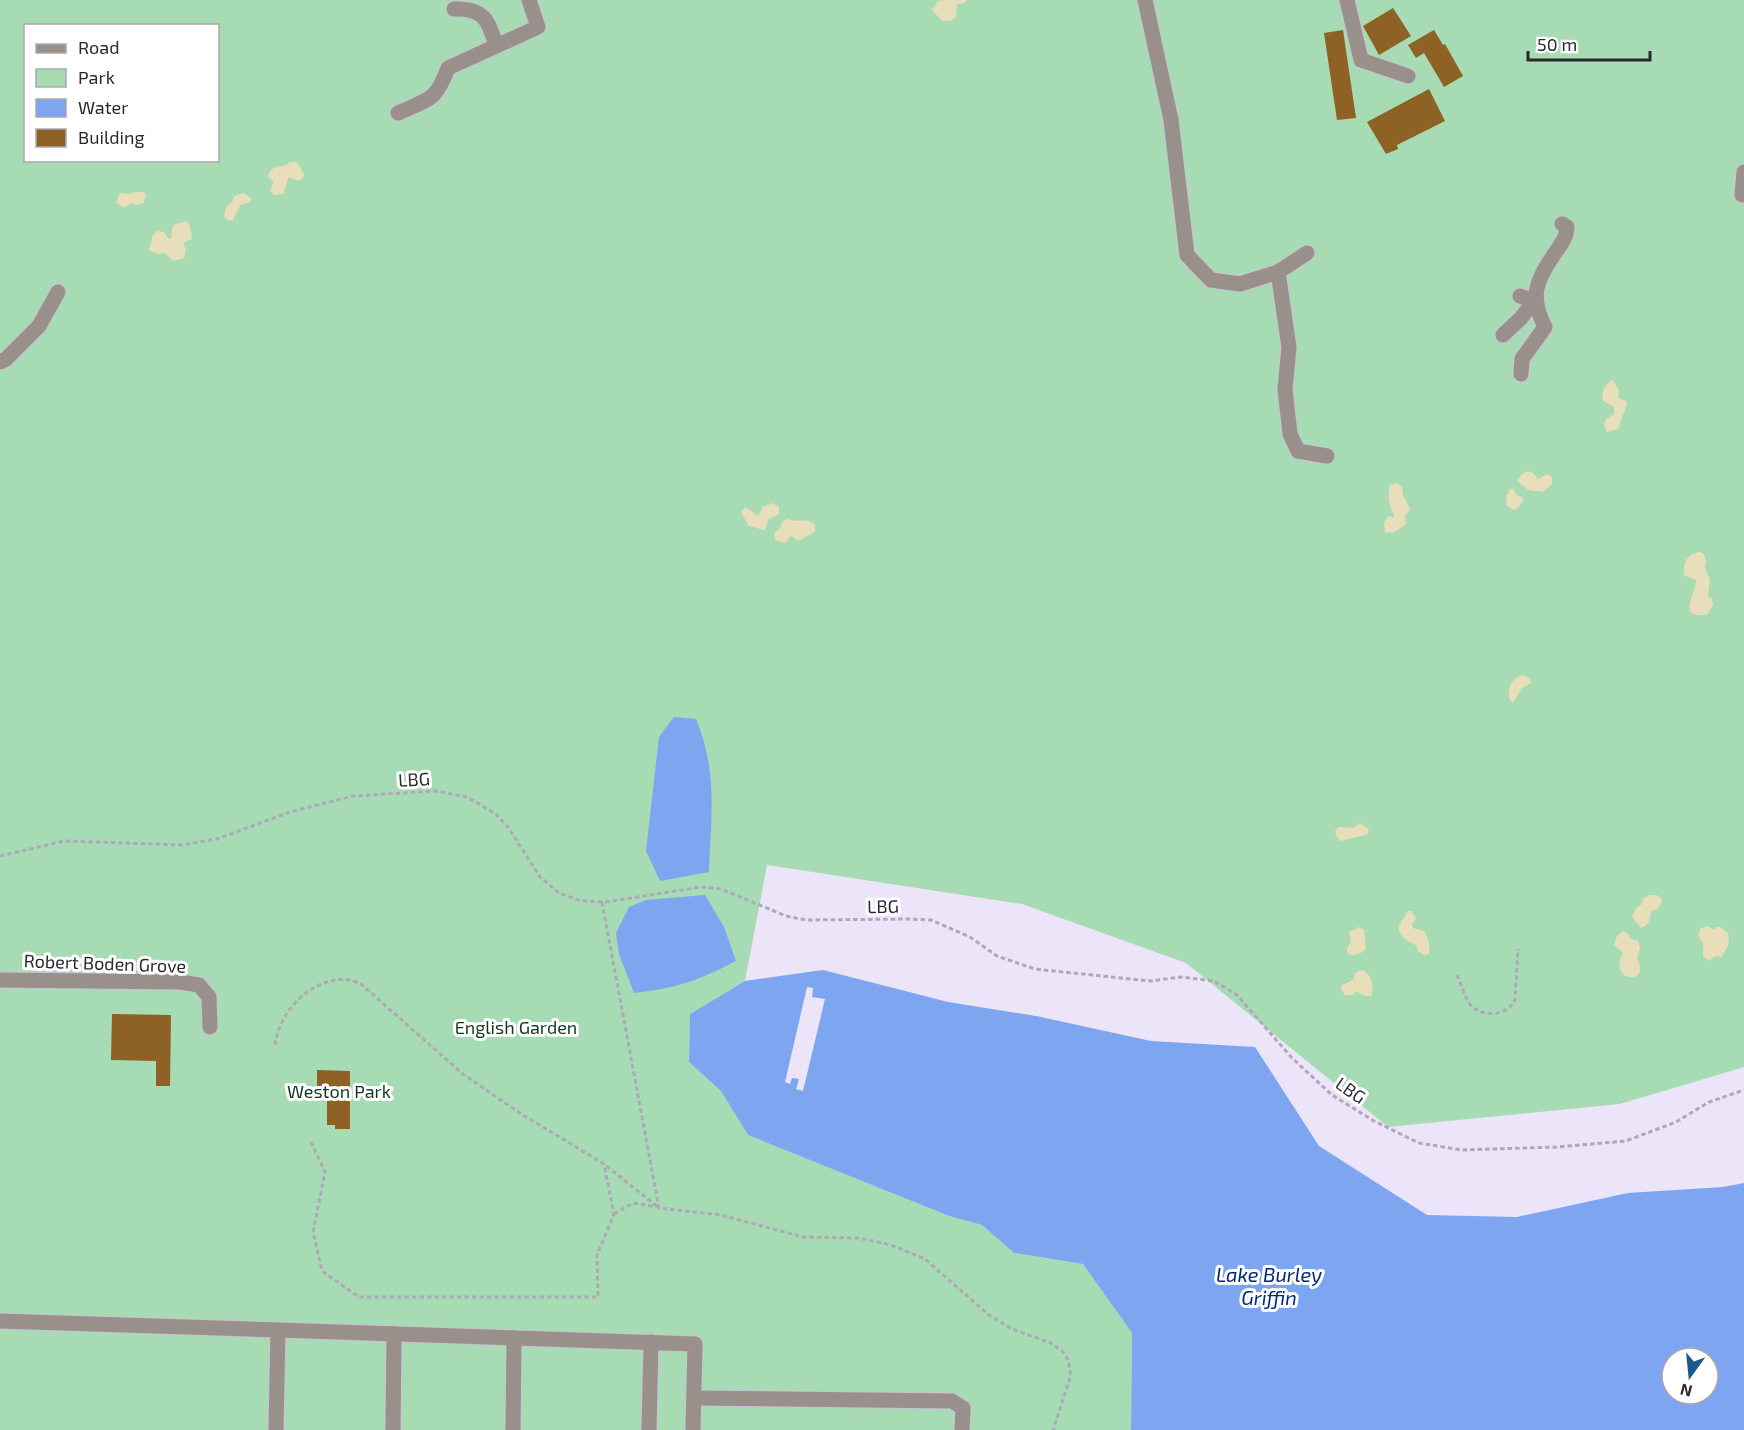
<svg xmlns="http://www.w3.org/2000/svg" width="1744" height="1430" font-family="'Exo 2',sans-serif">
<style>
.green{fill:#a7dbb3;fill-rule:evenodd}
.sand{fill:#e8deb9}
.water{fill:#7da5f0;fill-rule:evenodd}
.pier{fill:#ece4f8}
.building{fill:#8e6125}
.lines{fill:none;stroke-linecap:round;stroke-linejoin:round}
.minor-casing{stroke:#c9c2d4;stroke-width:17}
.path{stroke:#aea8b7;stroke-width:3;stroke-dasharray:4.5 3;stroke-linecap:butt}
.minor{stroke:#99908b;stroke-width:15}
.labels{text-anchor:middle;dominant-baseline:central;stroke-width:6;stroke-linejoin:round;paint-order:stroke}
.street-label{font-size:18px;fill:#2b282f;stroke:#fff}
.park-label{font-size:18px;fill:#14371f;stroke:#fff}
.water-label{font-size:20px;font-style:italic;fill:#02287d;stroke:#fff}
</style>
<rect width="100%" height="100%" fill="#ece4f8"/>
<path class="green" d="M0,0h1744v1067l-124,37 -232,23 -202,-164 -164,-59 -255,-39 -22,116 -55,33 -1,48 32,29 27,44 201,81 33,9 32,28 69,11 49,69 -1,97h-1131zM26,26h192v134h-192z"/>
<g class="sand">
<path d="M944,0h23l-2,3 -8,1 -1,13 -6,4h-8l-10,-11 6,-9z"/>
<path d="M290,162h7l7,12 -1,4 -5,3 -9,-4c-3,3 -2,11 -6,17l-9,1 -4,-5 4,-8 -6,-5c1,-8 9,-12 17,-11z"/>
<path d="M135,192h9l2,4 -3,7 -6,2 -6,-2 -7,5 -8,-6 4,-9 10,1z"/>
<path d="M243,193l9,5 -2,4 -10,3 -7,15 -4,1 -5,-4 2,-10 6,-5 2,-6z"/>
<path d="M187,221l3,5 2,13 -9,4 3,6 -2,9 -11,3 -8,-8 -8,1 -8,-4 4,-15 4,-4 7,1 5,7 2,-1 2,-13z"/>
<path d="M1613,380l6,10 -1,8 8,3 1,3 -9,25 -11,3 -3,-7 2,-6 8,-5v-7l-11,-6c-2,-9 1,-17 10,-21z"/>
<path d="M1528,471l5,2 5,6 9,-5 5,3v7l-9,8 -15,-2 -11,-9 5,-7z"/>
<path d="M1396,483l6,3 1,9 7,14 -5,8 1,7 -13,9 -8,-1 -1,-9 4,-7 5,1 1,-2c-5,-9 -7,-20 -4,-30z"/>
<path d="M1510,489h3l4,6 7,4 -6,9 -4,2 -7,-4 -1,-10z"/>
<path d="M772,503l7,4c1,11 -4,8 -11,13l-1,6 -3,4 -15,-4 -8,-14 3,-4h3l11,8 5,-9z"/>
<path d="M788,519l5,2c9,0 13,-3 22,4v7l-17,9 -7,-6 -5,8 -11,-3 -1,-7 6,-5 3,-7z"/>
<path d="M1700,552l4,2 2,6 -1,8 5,12 -2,16 4,3 1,6 -5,9c-7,2 -12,2 -18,-2 -3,-11 6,-21 6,-32l-12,-5c-1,-12 3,-21 16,-23z"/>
<path d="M1523,675l7,4 1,4 -9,5 -9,15 -4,-4c0,-12 1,-20 14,-24z"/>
<path d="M1360,823l9,6 -2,6c-9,2 -16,3 -26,6l-4,-3 -2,-7 4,-4 14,1z"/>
<path d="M1649,895h8l5,4c-1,7 -4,11 -11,12 -1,8 -1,14 -10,17l-9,-11 5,-10 4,-2 2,-6z"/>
<path d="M1408,911h3l5,7 -4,6 1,4 11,3c4,6 7,16 5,23l-5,1 -6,-4 -2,-6c-7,-2 -21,-12 -16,-21 2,-4 5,-8 8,-13z"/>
<path d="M1707,926l7,4 2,-3h4l8,6 1,10 -7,14 -7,-1 -6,5 -6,-5v-13l-5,-7 2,-7z"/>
<path d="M1359,927l5,3 2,19c-5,5 -13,8 -19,4v-5l4,-6 -2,-10z"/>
<path d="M1623,931l4,2 4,6 7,2 2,7 -3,10c15,29 -30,24 -14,-5l-9,-8 3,-9z"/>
<path d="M1361,970c10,2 14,17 10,26l-9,-1 -5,-4 -4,4h-8l-4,-6 1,-4 11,-5 2,-7z"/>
</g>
<g class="water">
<path d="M674,717l22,2c22,52 15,98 13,153l-49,9 -14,-30 13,-114z"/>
<path d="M705,895l19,32 12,34c-39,20 -59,27 -102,32l-15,-39 -3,-21 13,-26 17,-7z"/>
<path d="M823,970l125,32 88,14 115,25 104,6 64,99 108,69 90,2 111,-24 95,-6 21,-4v247h-613l1,-97 -49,-69 -69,-11 -32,-28 -33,-9 -201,-81 -27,-44 -32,-29 1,-48 55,-33zM1672,1358h36v36h-36z"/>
</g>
<path class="pier" d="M807,987l6,1 -1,9 13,2 -22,92 -7,-2 3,-10 -7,-1 -2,6 -5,-2z"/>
<g class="building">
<path d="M1393,8l18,28 -32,19 -16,-29z"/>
<path d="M1343,30l13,88 -19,2 -13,-87z"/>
<path d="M1434,30l9,15 2,-1 18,32 -19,11 -20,-34 -8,5 -8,-13z"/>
<path d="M1429,89l16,32 -48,24 1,4 -12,5 -19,-32z"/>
<path d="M112,1014l59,1 -1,71h-14v-25l-45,-1z"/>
<path d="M317,1070l33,1v58h-15v-4h-8v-28h-10z"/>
</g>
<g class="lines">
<defs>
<g id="minor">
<path d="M1145,0l26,120 16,135 24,25 29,4 38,-12"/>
<path d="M1347,0l14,60 47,16"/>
<path d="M454,9c29,-1 34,10 42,36"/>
<path d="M398,113c31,-14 38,-12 50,-45l90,-41 -9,-27"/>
<path d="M1742,195l2,-23"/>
<path d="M1307,253l-29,19 11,75 -4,42 5,45 8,17 29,5"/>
<path d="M1503,335l18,-17 13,-17 -14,-5"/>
<path d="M0,362l6,-3 33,-33 19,-34"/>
<path d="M1521,374l1,-15 23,-32c-15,-29 -10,-45 8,-71 6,-10 14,-17 14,-29l-5,-3"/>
<path d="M0,980l180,2 19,3 10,12 1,30"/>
<path d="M0,1321l278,9"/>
<path d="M694,1398l258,3 11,7 -1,22"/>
<path d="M276,1430l2,-100 417,14 -2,86"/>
<path d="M393,1430l1,-96"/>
<path d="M513,1430l1,-92"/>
<path d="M649,1430l2,-88"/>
</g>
</defs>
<use href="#minor" class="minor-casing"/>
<g class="path">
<path d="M0,856l64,-15 118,4 35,-6 73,-27 63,-16 83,-5 31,6 29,17 12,13 32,50 19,16 22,8 25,1 95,-15 20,2 65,27 20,4 102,-1 23,1 39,17 27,19 38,13 115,12 31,-4 33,4 23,14 55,63 40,37 42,26 45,22 42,7 96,-3 69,-6 50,-19 33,-20 35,-12"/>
<path d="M602,902l57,306 62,7 82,22 54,1 16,3 18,4 34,14 64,56 23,14 39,14 12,9 5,8 3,15 -18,55"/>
<path d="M1457,975c4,9 7,20 12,28 11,15 38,14 46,-3l3,-51"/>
<path d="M275,1045c1,-6 2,-12 5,-18 11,-30 50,-59 81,-43l103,91 56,38 84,51 54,43"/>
<path d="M311,1142l14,30 -12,60 9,39 37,26h239l-1,-42 17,-41 -10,-50"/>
<path d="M614,1214l19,-11 25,4"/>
</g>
<use href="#minor" class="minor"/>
</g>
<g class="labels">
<g class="street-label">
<text transform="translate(414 779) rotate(-3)">LBG</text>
<text transform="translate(883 906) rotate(-1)">LBG</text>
<text transform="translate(105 963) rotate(2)">Robert Boden Grove</text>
<text transform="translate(1351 1090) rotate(35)">LBG</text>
</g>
<g class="park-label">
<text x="516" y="1027">English Garden</text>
<text x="339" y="1091">Weston Park</text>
</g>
<g class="water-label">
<text x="1269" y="1274">Lake Burley<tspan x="1269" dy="23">Griffin</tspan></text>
</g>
</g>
<rect x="24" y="24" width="195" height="138" fill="#ffffff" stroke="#aaa9ac" stroke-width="1.5"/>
<rect x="36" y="44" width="30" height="9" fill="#99908b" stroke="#aaa9ac" stroke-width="1.5"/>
<text x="78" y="54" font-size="18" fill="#2b282f">Road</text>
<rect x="36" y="69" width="30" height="18" fill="#a7dbb3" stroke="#aaa9ac" stroke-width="1.5"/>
<text x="78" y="84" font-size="18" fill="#2b282f">Park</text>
<rect x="36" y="99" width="30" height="18" fill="#7da5f0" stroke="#aaa9ac" stroke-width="1.5"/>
<text x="78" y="114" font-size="18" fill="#2b282f">Water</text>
<rect x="36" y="129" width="30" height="18" fill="#8e6125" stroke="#aaa9ac" stroke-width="1.5"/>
<text x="78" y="144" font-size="18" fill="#2b282f">Building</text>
<g transform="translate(1690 1376) rotate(195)"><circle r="28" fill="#ffffff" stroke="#aaa9ac" stroke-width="1.5"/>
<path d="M0-4.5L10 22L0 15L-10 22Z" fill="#1b5a90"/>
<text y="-9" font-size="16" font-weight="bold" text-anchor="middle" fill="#2b282f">N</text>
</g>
<path d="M1528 51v9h122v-9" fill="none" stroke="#2b282f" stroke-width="3"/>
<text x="1537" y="51" font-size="18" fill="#2b282f" stroke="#ffffff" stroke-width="4.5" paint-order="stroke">50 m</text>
</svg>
